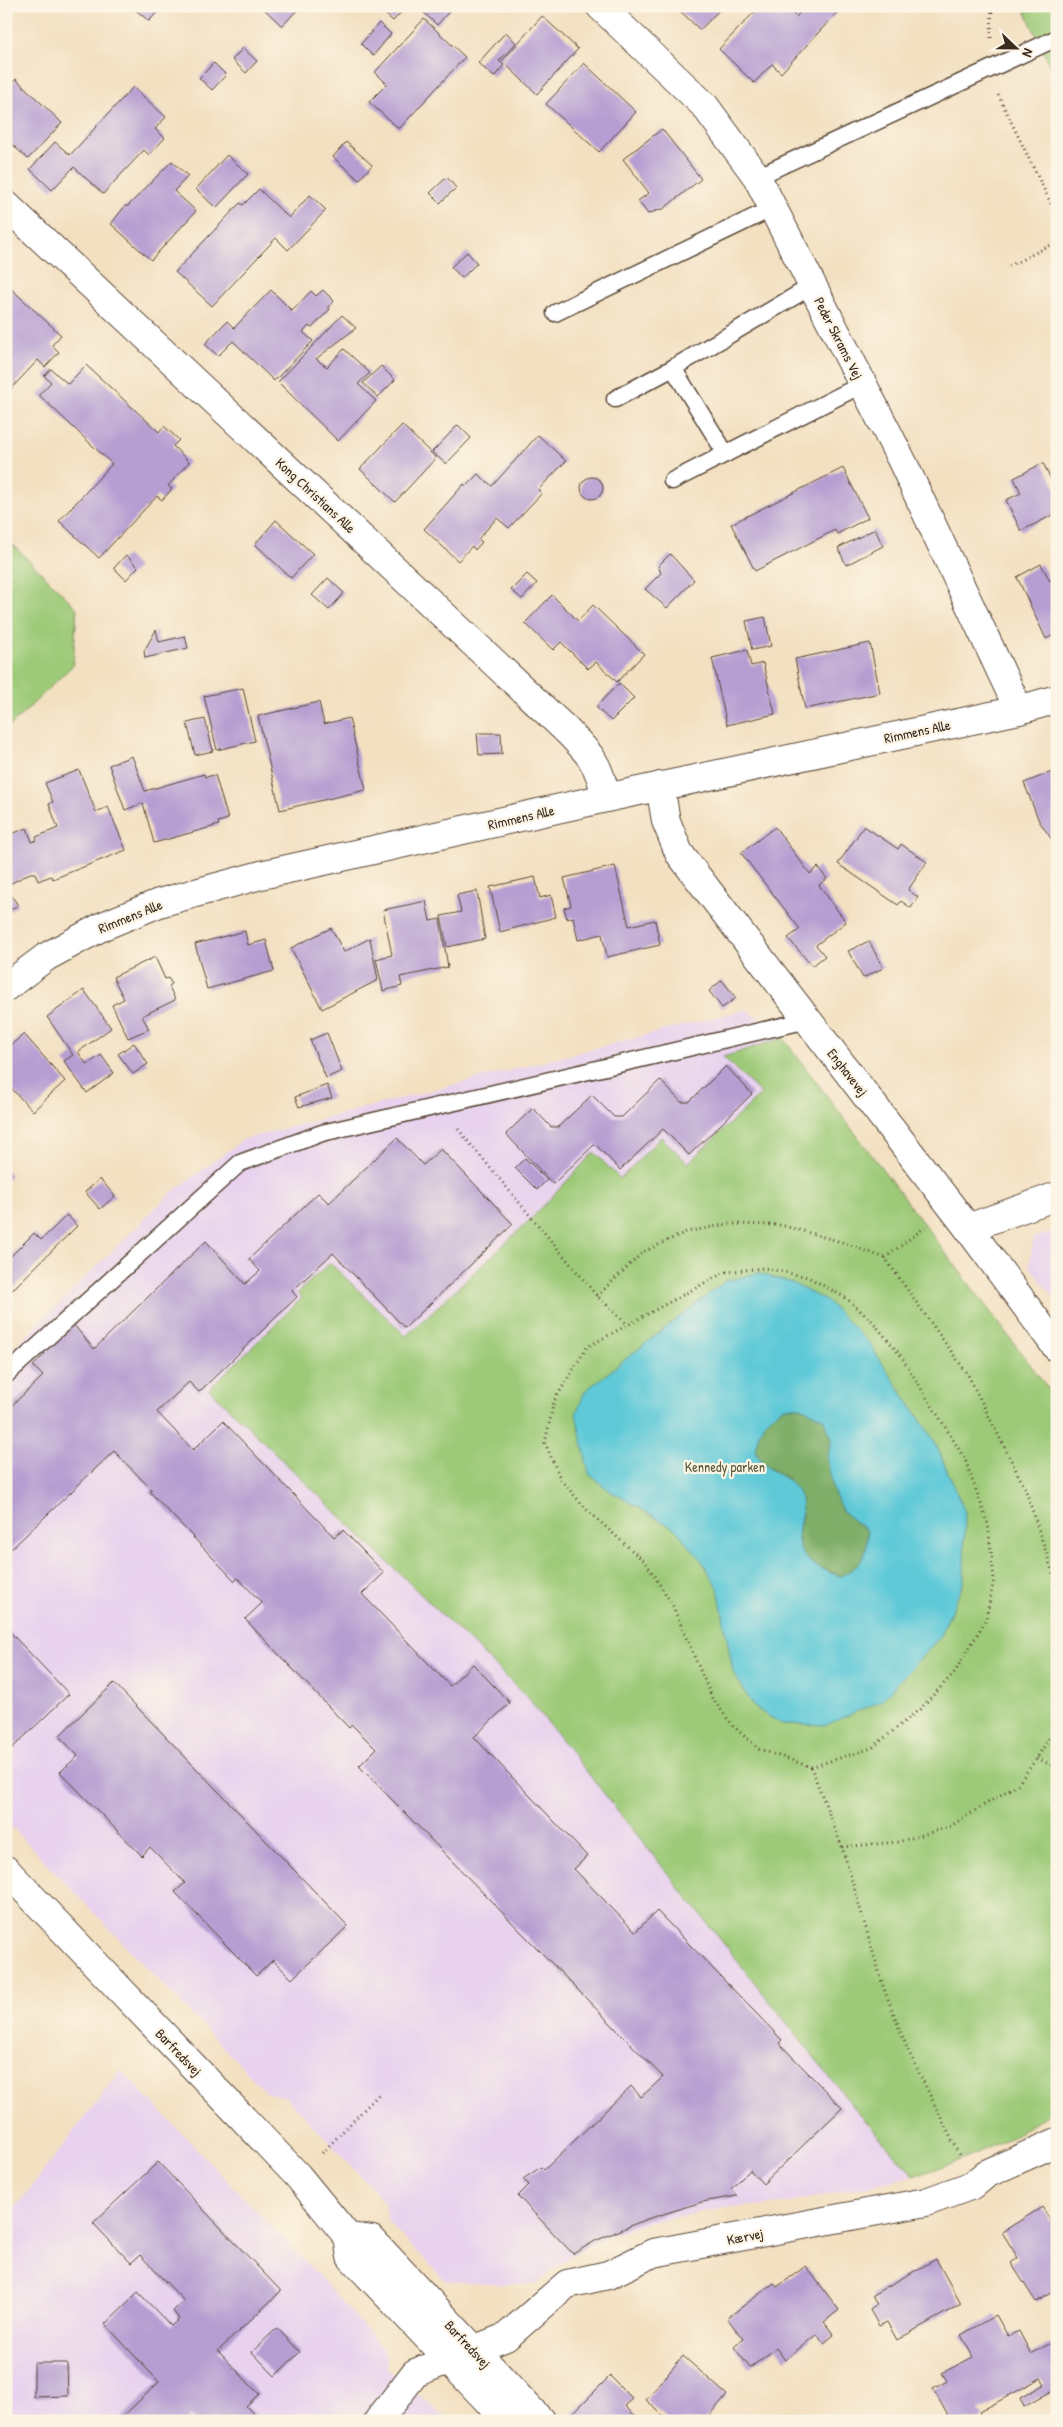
<svg xmlns="http://www.w3.org/2000/svg" width="1063" height="2427" font-family="'Patrick Hand',sans-serif">
<style>
.built{fill:#e8d2ee}
.green{fill:#9dca78;stroke:#6c7a4b}
.forest{fill:#7eae68;stroke:#5c6c43}
.water{fill:#5ec9d8;stroke:#4c7a7b;fill-rule:evenodd}
.building{fill:#b69ed2}
.lines{fill:none;stroke-linecap:round;stroke-linejoin:round}
.lane-casing{stroke:#574536;stroke-width:19}
.street-casing{stroke:#574536;stroke-width:30}
.secondary-casing{stroke:#574536;stroke-width:30}
.path{stroke:#574536;stroke-width:3;stroke-dasharray:1 4;stroke-linecap:butt}
.lane{stroke:#fff;stroke-width:16}
.street{stroke:#fff;stroke-width:28}
.secondary{stroke:#fff;stroke-width:28}
.labels{text-anchor:middle;dominant-baseline:central;stroke-width:4.5;stroke-linejoin:round;paint-order:stroke}
.street-label{font-size:14px;fill:#3b2a1e;stroke:#fcf5e5}
.park-label{font-size:14px;fill:#585a39;stroke:#fcf5e5}
</style>
<rect width="100%" height="100%" fill="#fcf5e5"/>
<filter id="ink" filterUnits="userSpaceOnUse"><feTurbulence type="fractalNoise" baseFrequency=".02" numOctaves="2"/><feDisplacementMap in="SourceGraphic" scale="10" xChannelSelector="R" yChannelSelector="G"/><feConvolveMatrix kernelMatrix="1 2 1 2 8 2 1 2 1" color-interpolation-filters="sRGB"/></filter>
<filter id="wash" filterUnits="userSpaceOnUse"><feTurbulence type="fractalNoise" baseFrequency=".0096" numOctaves="4" result="noise"/><feDisplacementMap in="SourceGraphic" scale="20" xChannelSelector="R" yChannelSelector="G"/><feGaussianBlur stdDeviation="1.12" result="paint"/><feColorMatrix in="noise" values="0 0 0 0 0 0 0 0 0 0 0 0 0 0 0 0 0 1.4 0 .05"/><feComposite in="paint" operator="in"/></filter>
<g filter="url(#wash)">
<rect width="100%" height="100%" fill="#f3e0c1"/>
<g class="built">
<path d="M747,1009l36,29 -60,19 38,37 -73,69 -68,16 -25,-27 -62,65 -127,119 -108,-43 5,4 -94,92 320,310 327,411 58,66 -130,28 -53,3 -79,14 -53,19 -30,17 -34,28 -89,-4 -60,-61 -1,-18 -99,-105 -19,-4 -261,-272v-465l165,-163 73,-54z"/>
<path d="M1057,1231v71l-28,-37 5,-27z"/>
<path d="M121,2070l196,204 69,78 1,16 62,53h-443v-201z"/>
</g>
<g class="green">
<path d="M1023,6h34v56l-7,4z"/>
<path d="M6,538l71,70 -4,57 -67,65z"/>
<path d="M783,1038l274,362v707c-41,32 -94,54 -143,69l-58,-66 -327,-411 -320,-310 93,-91 -5,-5 33,-30 76,73 127,-119 61,-65 26,27 41,-42 27,26 73,-69 -38,-37z"/>
</g>
<path class="forest" d="M784,1407h17l22,11 9,20 -5,20 16,54 24,19c1,26 -4,32 -26,45l-30,-12 -11,-13 -2,-17 4,-20 -15,-36 -22,-13 -10,-14c4,-24 7,-31 29,-44z"/>
<path class="water" d="M758,1273l34,10 36,19 40,40 66,98 31,72 -1,70 -25,56 -58,63 -55,24 -44,-1 -27,-16 -22,-36 -15,-84 -17,-29 -26,-30 -65,-38 -21,-17 -13,-60 9,-23 140,-110zM784,1407h17l22,11 9,20 -5,20 6,33 10,21 24,19c1,26 -4,32 -26,45 -24,-7 -48,-18 -42,-48 2,-11 5,-24 0,-34 -7,-16 -24,-19 -35,-30 -3,-4 -6,-9 -9,-13 4,-24 8,-31 29,-44z"/>
<g id="blocks">
<g class="building">
<path d="M131,6h26l3,3 -11,12z"/>
<rect x="177" y="6" width="24" height="3"/>
<path d="M261,6h45l-3,4 -3,-3 -18,19z"/>
<path d="M376,6h31l-14,15z"/>
<path d="M426,6h28l-17,19 -15,-14z"/>
<path d="M675,6h48l-23,24z"/>
<path d="M760,6h25l11,11 10,-11h37l-62,67 -9,-9 -18,19 -35,-34z"/>
<path d="M542,16l36,33 -41,45 -35,-33z"/>
<path d="M424,19l41,38 -66,72 -30,-27 18,-18 -12,-12z"/>
<path d="M379,23l12,11 -18,22 -12,-12z"/>
<path d="M506,32l10,11 -17,18 5,4 -10,12 -16,-14z"/>
<path d="M243,48l14,13 -11,12 -14,-13z"/>
<path d="M214,63l12,12 -14,15 -13,-12z"/>
<path d="M584,63l52,49 -37,40 -53,-48z"/>
<path d="M16,79l46,44 -34,36 -22,-20v-49z"/>
<path d="M133,87l33,30 -11,12 10,9 -16,17 -5,-5 -41,44 -29,-27 -22,23 -22,-21 25,-27 15,13z"/>
<path d="M662,129l39,50 -39,31 -1,-1 -13,5 -10,-13 11,-8 -26,-34z"/>
<path d="M346,142l26,23 -13,15 -26,-23z"/>
<path d="M227,155l21,19 -32,34 -20,-19z"/>
<path d="M172,161l16,15 -14,15 22,20 -45,49 -40,-36 14,-18h3z"/>
<path d="M447,177l9,11 -16,15 -10,-10z"/>
<path d="M259,189l30,29 21,-23 16,15 -38,40 -12,-12 -64,68 -37,-34 65,-69 3,2z"/>
<path d="M467,252l10,11 -15,15 -11,-11z"/>
<path d="M6,284l55,51 -9,10 7,7 -14,15 -7,-7 -32,34z"/>
<path d="M271,290l21,21 19,-20 5,5 7,-6 11,11 -6,6 2,2 -18,19 -3,-2 -6,6 10,9 -39,40 -41,-40 -15,15 -13,-12 22,-23 7,7z"/>
<path d="M342,315l14,13 -40,31 11,8 17,-18 26,24 -12,11 18,17 -38,40 -60,-59z"/>
<path d="M86,365l73,67 5,-6 15,14 -6,6 16,16 -21,24 4,3 -10,11 -5,-4 -58,62 -40,-37 53,-57 -73,-69 12,-13 -7,-6 7,-7 17,15z"/>
<path d="M381,366l14,14 -17,17 -15,-14z"/>
<path d="M402,425l34,33 -41,44 -35,-33z"/>
<path d="M458,425l13,13 -25,26 -14,-12z"/>
<path d="M538,435l28,26 -28,29 4,3 -33,35 -12,-10 -19,21 4,3 -7,8 -3,-4 -14,15 -34,-32 40,-45 2,2 12,-12 14,12z"/>
<path d="M1043,463l14,28v22l-36,18 -15,-31 15,-7 -7,-15z"/>
<path d="M843,468l25,50 -31,16 -2,-4 -80,41 -24,-47z"/>
<circle cx="592" cy="488" r="11"/>
<path d="M276,520l37,34 -22,24 -36,-34z"/>
<path d="M875,529l8,17 -37,19 -8,-17z"/>
<path d="M670,554l24,26 -27,28 -22,-19 16,-16 -3,-7z"/>
<path d="M126,555l12,12 -12,13 -12,-12z"/>
<path d="M1041,564l9,17 7,-3v55l-11,6 -29,-62z"/>
<path d="M527,574l10,9 -15,16 -11,-9z"/>
<path d="M328,578l16,15 -15,17 -17,-15z"/>
<path d="M552,595l26,26 15,-16 51,49 -27,28 -21,-20 -8,7 -27,-27 -8,8 -28,-27z"/>
<path d="M765,617l6,29 -19,4 -6,-29z"/>
<path d="M156,630l3,12 26,-6 3,12 -43,10 -1,-7z"/>
<path d="M870,643l10,50 -75,16 -10,-50z"/>
<path d="M747,650l4,16 12,-3 12,51 -48,11 -15,-67z"/>
<path d="M619,683l15,15 -23,23 -15,-14z"/>
<path d="M243,688l12,53 -38,9 -13,-54z"/>
<path d="M319,702l5,22 25,-6 17,72 -86,20 -22,-94z"/>
<path d="M205,719l8,32 -18,4 -8,-32z"/>
<path d="M477,733h24l1,21 -23,1z"/>
<path d="M132,756l13,35 59,-17 1,3 10,-2 13,44 -10,3 1,3 -65,18 -11,-40 -18,7 -16,-45z"/>
<path d="M79,770l17,42 12,-5 18,43 -73,29 -2,-3 -13,5 -3,-8h-5l-20,11 -4,-7v-46l3,4 18,-7 5,14 5,-2 -1,-3 22,-9 -9,-24 4,-2 -8,-19z"/>
<path d="M1057,770v77l-18,-26 -15,-38z"/>
<path d="M864,826l34,23 3,-5 26,18 -19,28 10,7 -7,11 -10,-7 -3,4 -60,-41z"/>
<path d="M775,827l35,47 8,-7 9,12 -8,6 27,37 -30,23 9,11 -13,10 -24,-28 12,-9 -59,-76z"/>
<path d="M615,866l14,60 26,-6 5,25 -53,12 -5,-23 -24,6 -5,-23 -6,2 -3,-11 7,-2 -7,-28z"/>
<path d="M535,877l5,21 11,-3 5,22 -56,15 -10,-45z"/>
<path d="M6,888l12,17 -12,8z"/>
<path d="M477,891l8,48 -38,8 -6,-31 20,-4 -4,-17z"/>
<path d="M426,901l4,20 10,-2 8,48 -48,10 2,9 -19,5 -7,-32 16,-4 -9,-45z"/>
<path d="M331,928l13,24 26,-14 8,42 -56,29 -31,-61z"/>
<path d="M245,931l3,14 18,-5 8,31 -67,18 -12,-45z"/>
<path d="M869,941l14,27 -20,10 -15,-27z"/>
<path d="M155,957l10,22 3,-1 4,6 -3,2 6,14 -33,16 7,13 -21,9 -16,-33 12,-6 -11,-22z"/>
<path d="M722,980l14,18 -14,10 -13,-17z"/>
<path d="M84,990l27,38 -33,24 9,13 14,-10 13,18 -27,20 -23,-32 9,-6 -26,-38z"/>
<path d="M327,1033l15,38 -16,7 -16,-38z"/>
<path d="M24,1034l41,47 -32,30 -27,-28v-34z"/>
<path d="M134,1043l14,21 -15,10 -15,-20z"/>
<path d="M726,1066l26,28 -63,61 -26,-26 -43,41 -25,-26 -42,40 -47,-50 27,-26 18,19h7l34,-32 22,22h8l38,-37 21,22h8z"/>
<path d="M327,1085l5,13 -33,9 -4,-10z"/>
<path d="M397,1138l26,27 18,-16 72,75 -108,104 -72,-75 -41,38 5,6 -98,95 -10,-10 -32,30 36,38 30,-29 111,116 9,-7 41,43 -22,21 88,92 23,-22 37,39 -36,34 113,119 -13,13 61,63 22,-21 125,129 -3,3 63,65 -79,76 -13,-14 -19,19 6,7 -35,6 -58,18 -49,21 -22,13 -55,-58 11,-11 -6,-6 18,-12 3,3 87,-84 10,11 22,-20 -304,-311 17,-17 -24,-24 -3,3 -104,-109 17,-16 -24,-25 -3,3 -85,-89 2,-2 -38,-39 -108,103v-143l37,-35 -10,-10 12,-12 -2,-1 30,-29 21,25 112,-108 39,43 15,-13 -11,-12 69,-66 11,10z"/>
<path d="M525,1158l22,22 -10,10 -22,-22z"/>
<path d="M6,1169l5,6 -5,5z"/>
<path d="M100,1179l15,17 -15,13 -15,-17z"/>
<path d="M67,1215l10,11 -71,70v-39l2,2 26,-26 7,7z"/>
<path d="M6,1628l63,66 -63,60z"/>
<path d="M114,1683l234,243 -56,53 -19,-19 -17,16 -81,-84 10,-9 -35,-36 -8,9 -82,-84 18,-16 -19,-20z"/>
<path d="M158,2162l123,129 -63,60 41,43 -13,12 14,15h-64l-5,-5 -5,5h-68l41,-39 -54,-58 33,-32 33,34 8,-7 -6,-8 11,-10 -44,-46 -9,8 -38,-40z"/>
<path d="M1042,2207l15,24v12l-4,2 4,6v39l-21,12 -25,-39 7,-5 -16,-26z"/>
<path d="M936,2259l25,45 -64,36 -10,-18 -8,4 -9,-16 7,-5 -5,-10z"/>
<path d="M806,2266l33,44 -15,12 10,13 -10,8 -7,-9 -32,26 -9,-12 -26,20 -16,-21 9,-8 -16,-21 47,-35 3,4z"/>
<path d="M996,2315l12,21 11,-5 12,23 20,-11 6,11v34l-33,19 -4,-9 25,-14 -4,-6 -62,34 4,6 -4,3h-28l-18,-32 14,-8 -5,-8 31,-16 -12,-22z"/>
<path d="M277,2328l23,24 -25,24 -23,-24z"/>
<path d="M683,2356l44,39 -23,26h-35l-23,-21z"/>
<path d="M34,2363h33l1,33 -34,1z"/>
<path d="M610,2376l23,23 -8,7 15,15h-63l-6,-6z"/>
</g>
</g>
</g>
<g filter="url(#ink)">
<use href="#blocks" fill-opacity="0" stroke="#574536" stroke-width="1"/>
<g class="lines">
<defs>
<g id="lane">
<path d="M757,177l300,-139"/>
<path d="M555,313l218,-105"/>
<path d="M673,368l53,86"/>
<path d="M615,399l58,-31 139,-82"/>
<path d="M672,481l191,-97"/>
<path d="M6,1375l234,-212 82,-30 486,-113"/>
</g>
<g id="street">
<path d="M600,6l105,100 52,71 146,286 116,247"/>
<path d="M6,205l558,523c25,25 35,34 42,70"/>
<path d="M660,786l6,35 13,32 289,375 89,120"/>
<path d="M968,1228l89,-32"/>
<path d="M378,2421l37,-48 91,-36 61,-53 41,-9 45,-22 273,-51 47,-17 13,-11 71,-32"/>
</g>
<g id="secondary">
<path d="M6,987l40,-30 57,-31 56,-23 102,-28 345,-77 413,-88 38,-11"/>
<path d="M6,1870l292,306 50,61 3,20 156,164"/>
<path d="M348,2237l24,3 169,181"/>
</g>
</defs>
<use href="#lane" class="lane-casing"/>
<use href="#street" class="street-casing"/>
<use href="#secondary" class="secondary-casing"/>
<g class="path">
<path d="M991,38l1,-32"/>
<path d="M998,95l59,121"/>
<path d="M1009,266l48,-24"/>
<path d="M458,1129l139,167 30,28"/>
<path d="M885,1258l40,-31"/>
<path d="M597,1296l46,-44 43,-20 42,-8 53,1 64,18 40,15 83,117 57,113 32,98"/>
<path d="M1037,1758l20,10"/>
<path d="M811,1767l61,-19 48,-39 34,-36 32,-53 8,-41 -6,-55 -23,-65 -64,-103 -29,-35 -26,-23 -38,-21 -44,-9 -39,4 -138,75 -33,54 -9,42 16,37 27,31 58,52 26,41 40,94 21,28 26,23 52,18 31,80 41,139 24,62 52,107"/>
<path d="M842,1847l56,-5 51,-15 69,-43 19,-26 20,-33"/>
<path d="M322,2153l59,-61"/>
</g>
<use href="#lane" class="lane"/>
<use href="#street" class="street"/>
<use href="#secondary" class="secondary"/>
</g>
</g>
<g class="labels">
<g class="street-label">
<text transform="translate(839 338) rotate(63)">Peder Skrams Vej</text>
<text transform="translate(316 495) rotate(43)">Kong Christians Alle</text>
<text transform="translate(917 731) rotate(-12)">Rimmens Alle</text>
<text transform="translate(521 817) rotate(-13)">Rimmens Alle</text>
<text transform="translate(130 916) rotate(-22)">Rimmens Alle</text>
<text transform="translate(848 1072) rotate(52)">Enghavevej</text>
<text transform="translate(179 2052) rotate(46)">Barfredsvej</text>
<text transform="translate(745 2236) rotate(-11)">Kærvej</text>
<text transform="translate(468 2344) rotate(47)">Barfredsvej</text>
</g>
<g class="park-label">
<text x="725" y="1466">Kennedy parken</text>
</g>
</g>
<rect width="1063" height="2427" fill="none" stroke="#fcf5e5" stroke-width="25"/>
<g transform="translate(1016 48) rotate(112)" stroke="#fcf5e5" stroke-width="4" paint-order="stroke">
<path d="M0-4L9 19L0 12L-9 19Z" fill="#3b2a1e"/>
<text y="-8" font-size="14" font-weight="bold" text-anchor="middle" fill="#3b2a1e">N</text>
</g>
</svg>
